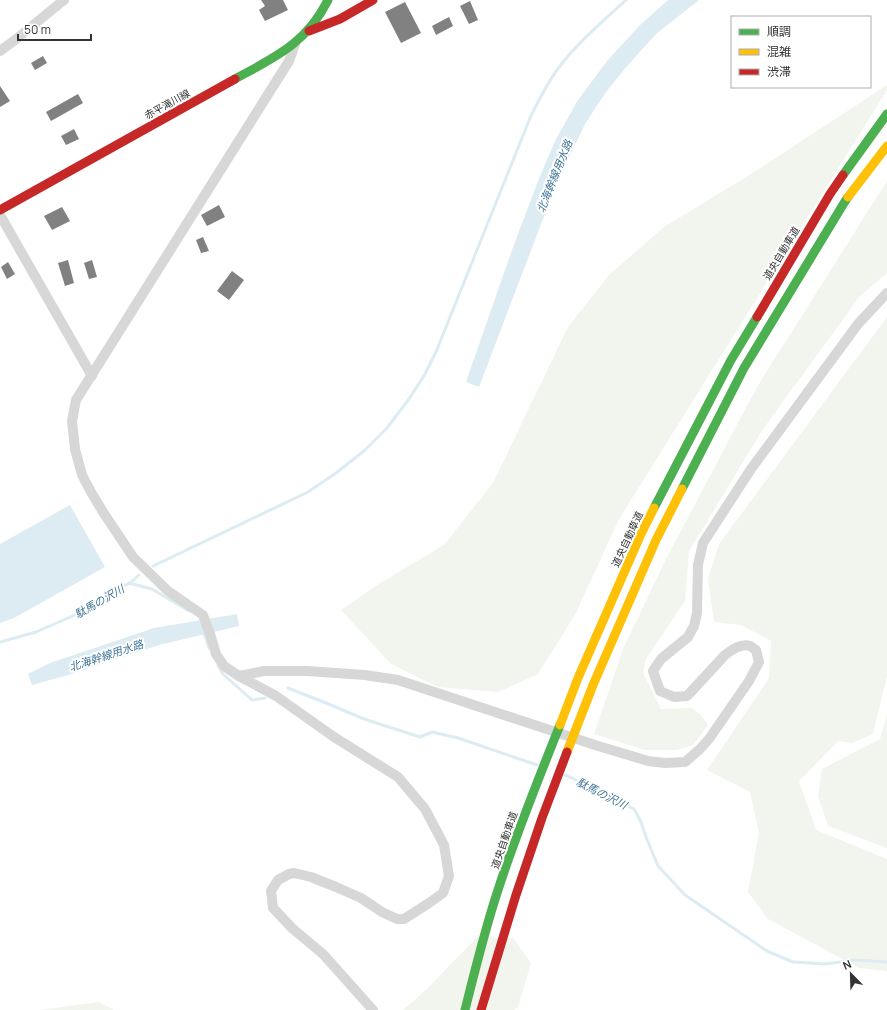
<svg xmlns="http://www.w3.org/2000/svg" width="887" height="1010" font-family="Manrope,'Noto Sans JP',sans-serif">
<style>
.green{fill:#f1f5ed}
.water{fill:#ddebf3}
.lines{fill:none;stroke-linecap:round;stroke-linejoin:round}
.stream{stroke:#ddebf3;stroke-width:3}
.building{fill:#818181}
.street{stroke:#d7d7d7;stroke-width:10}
.fast{stroke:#4caf50;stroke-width:9}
.slow{stroke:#ffc107;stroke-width:9}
.jam{stroke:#c62828;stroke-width:9}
.labels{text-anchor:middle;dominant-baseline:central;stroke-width:4;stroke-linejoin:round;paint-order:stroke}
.street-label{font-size:10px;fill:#333;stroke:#fff}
.water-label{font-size:11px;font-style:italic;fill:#3f7597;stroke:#fff}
</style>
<rect width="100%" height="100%" fill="#fff"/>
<g class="green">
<path d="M887,85v5l-268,429 -43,94 -38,61 -39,18 -61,-5 -47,-23 -50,-54 36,-25 67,-40 49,-62 75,-156 41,-52 55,-48 92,-56z"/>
<path d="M887,181v92l-27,23 -97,133 -74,122 -4,50 -39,58 -3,14 18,36 31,-1 9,7 7,10 -15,20 -16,5h-32l-51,-16 29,-85 42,-88 92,-174z"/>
<path d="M887,317v359l-14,58 -21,9 -14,-2 -39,40 17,49 71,29v112l-28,-3 -91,-49 -20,-27 11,-59 -9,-41 -43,-22 62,-92 2,-37 -30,-16 -27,-3 -6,-44 11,-34z"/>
<path d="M887,714v134l-59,-22 -10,-30 4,-27 58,-30z"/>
<path d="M477,937l36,1 18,25 -13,44 -4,3h-111l24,-21z"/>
<path d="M99,1002l15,8h-74z"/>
</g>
<g class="water">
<path d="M668,0h31l-42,33 -29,32 -22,27 -21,32 -19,40 -20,47 -67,176 -13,-5 46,-132 28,-74 16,-37 22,-39 29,-39 33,-36z"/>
<path d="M70,505l35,62 -91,51 -14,5v-79z"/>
<path d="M237,614l2,12 -80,19 -91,30 -36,10 -4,-11 22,-11 104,-35z"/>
</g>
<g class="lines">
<g class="stream">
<path d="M153,566l155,-74 28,-19 28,-22 23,-23 22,-29 16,-25 11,-22 94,-234c8,-16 16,-33 27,-48 19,-26 45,-48 69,-70"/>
<path d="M130,583l9,-8"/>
<path d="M203,630l6,18"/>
<path d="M0,642l36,-10 48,-21 45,-28 23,6 37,22"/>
<path d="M218,665l5,9 29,26 13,-2"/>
<path d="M288,688l43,17 33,14 56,18 12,-5 26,6 79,27"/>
<path d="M565,775l7,3 62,31 7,13 5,15 12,29 27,29 82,56 26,11 32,2 30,-4 32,2"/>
</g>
</g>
<g class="building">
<path d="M261,0h22l5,10 -23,11 -6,-11 6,-4z"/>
<path d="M470,1l8,19 -9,4 -9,-18z"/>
<path d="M405,2l16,31 -20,10 -16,-31z"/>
<path d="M449,17l4,9 -17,9 -4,-9z"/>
<path d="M43,56l4,7 -12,7 -4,-7z"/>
<path d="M0,86l10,15 -10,6z"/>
<path d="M78,94l5,9 -32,18 -5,-9z"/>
<path d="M74,129l5,10 -13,6 -5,-9z"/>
<path d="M219,205l6,12 -18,9 -6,-11z"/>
<path d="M62,207l8,14 -18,9 -8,-14z"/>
<path d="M203,237l6,14 -8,2 -5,-13z"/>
<path d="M68,260l6,23 -9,3 -7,-23z"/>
<path d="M92,260l5,17 -8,2 -5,-16z"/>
<path d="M8,262l7,12 -8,5 -6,-12z"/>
<path d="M232,271l12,9 -15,20 -12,-9z"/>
</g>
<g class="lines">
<g class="street">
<path d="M295,44l-6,17 -213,339 -4,21 3,28 7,26 9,17 12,20 30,45 35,34 35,24 8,22 5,17 8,12 15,10 37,20 58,41 64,40 27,32 19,36 5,31 -6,17 -14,10 -25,16h-7l-15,-7 -21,-14 -25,-11 -25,-10 -17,-4 -5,1 -11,6 -7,11 2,17 20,21 30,25 50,56"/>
<path d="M0,51l15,-11 49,-40"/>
<path d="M0,215l92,161"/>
<path d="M239,676l25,-5h43l58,4 33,5 197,65 53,16 17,2 20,-1 15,-13 9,-10 40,-58 10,-19 -3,-12c-2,-1 -4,-3 -6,-4 -8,-3 -19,4 -25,9l-38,41 -13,1 -14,-6 -7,-20 8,-12 27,-22 6,-11 3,-13 1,-48 5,-22 48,-74 107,-145 29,-31"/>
</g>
<g class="fast">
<path d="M235,79c40,-22 71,-35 93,-79"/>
<path d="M843,175l44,-61"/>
<path d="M682,489l62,-121 100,-165 4,-6"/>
<path d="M654,508l77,-148 26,-43"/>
<path d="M465,1010c10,-40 20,-81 33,-120 18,-56 40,-110 62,-165"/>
</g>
<g class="slow">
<path d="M848,197l39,-51"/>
<path d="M560,725l18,-47 63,-144 13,-26"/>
<path d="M567,752l26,-67 63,-145 26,-51"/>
</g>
<g class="jam">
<path d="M309,31l31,-12 33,-19"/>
<path d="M0,210l235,-131"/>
<path d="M757,317l73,-123 13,-19"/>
<path d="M481,1010l35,-115 26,-77 25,-66"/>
</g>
</g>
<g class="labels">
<g class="street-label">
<text transform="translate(167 104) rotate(-29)">赤平滝川線</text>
<text transform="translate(781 253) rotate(-59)">道央自動車道</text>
<text transform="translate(627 539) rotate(-65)">道央自動車道</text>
<text transform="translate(504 840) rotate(-71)">道央自動車道</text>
</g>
<g class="water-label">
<text transform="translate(554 176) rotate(-68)">北海幹線用水路</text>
<text transform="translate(99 601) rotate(-30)">駄馬の沢川</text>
<text transform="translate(106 655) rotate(-18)">北海幹線用水路</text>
<text transform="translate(602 793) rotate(27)">駄馬の沢川</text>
</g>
</g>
<rect x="731" y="16" width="140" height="72" fill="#ffffff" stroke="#adadad"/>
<rect x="739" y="29" width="20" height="6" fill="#4caf50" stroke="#adadad"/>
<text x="767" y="36" font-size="12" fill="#333333">順調</text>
<rect x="739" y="49" width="20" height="6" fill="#ffc107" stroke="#adadad"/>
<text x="767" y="56" font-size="12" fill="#333333">混雑</text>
<rect x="739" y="69" width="20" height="6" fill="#c62828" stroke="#adadad"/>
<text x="767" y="76" font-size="12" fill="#333333">渋滞</text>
<g transform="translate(851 974) rotate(337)" stroke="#ffffff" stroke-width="3" paint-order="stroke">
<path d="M0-3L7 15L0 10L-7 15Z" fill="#333333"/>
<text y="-6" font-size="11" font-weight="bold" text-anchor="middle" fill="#333333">N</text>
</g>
<path d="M18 34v6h73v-6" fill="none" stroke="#333333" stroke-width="2"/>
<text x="24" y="34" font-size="12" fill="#333333" stroke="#ffffff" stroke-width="3" paint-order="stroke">50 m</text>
</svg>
